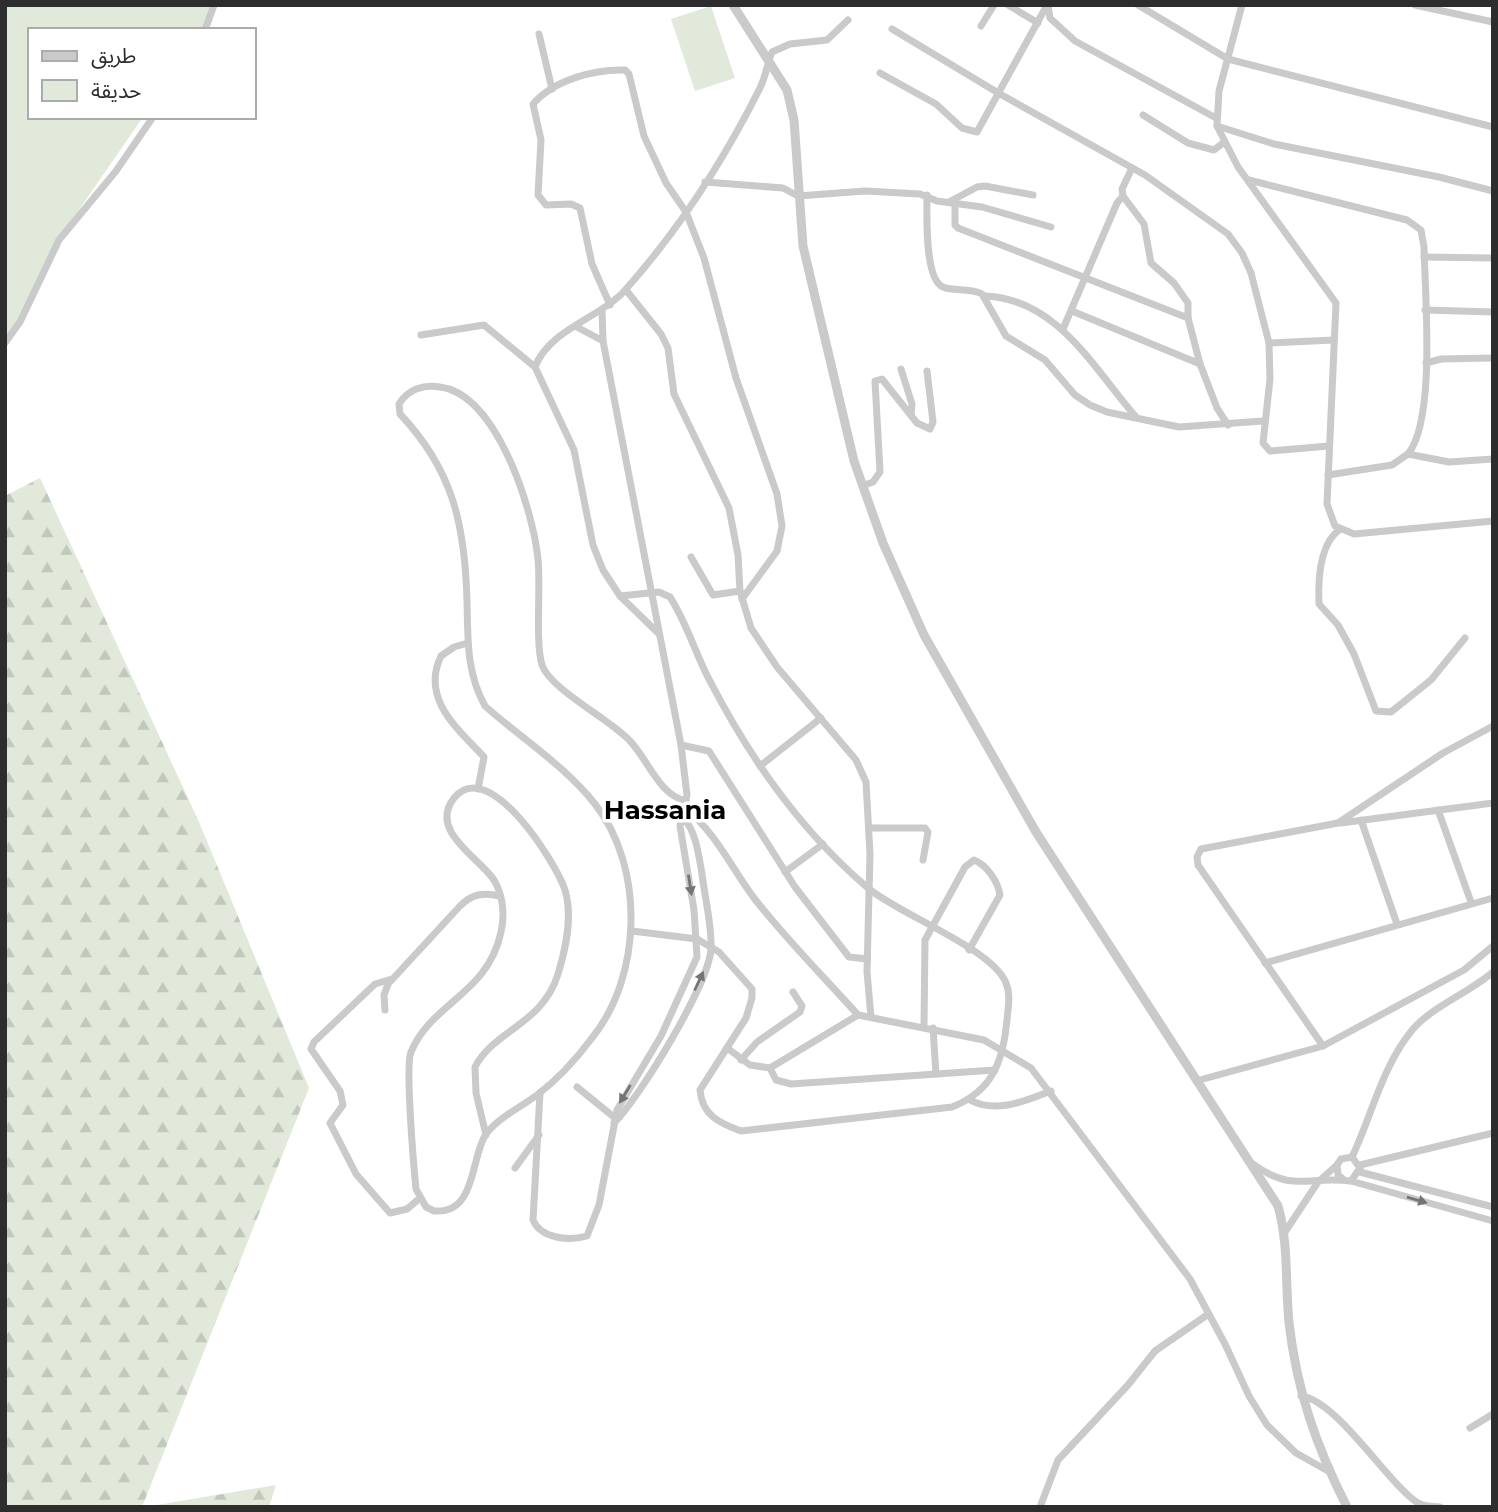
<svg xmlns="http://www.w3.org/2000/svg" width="1498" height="1512" font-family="Montserrat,'Noto Sans Arabic',sans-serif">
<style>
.green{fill:#e1e9db}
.forest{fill:url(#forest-firs)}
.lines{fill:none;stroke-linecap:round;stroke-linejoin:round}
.minor{stroke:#cacaca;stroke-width:7}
.tertiary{stroke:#cacaca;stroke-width:9}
.oneway{fill:#747474}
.labels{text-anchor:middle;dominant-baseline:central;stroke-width:7;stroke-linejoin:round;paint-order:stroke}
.district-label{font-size:26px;font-weight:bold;fill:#000;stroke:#fff}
</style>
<defs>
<pattern id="forest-firs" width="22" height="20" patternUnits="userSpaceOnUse" patternTransform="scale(1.75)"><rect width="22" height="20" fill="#e1e9db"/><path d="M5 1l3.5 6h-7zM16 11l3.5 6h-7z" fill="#c1c8bc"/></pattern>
</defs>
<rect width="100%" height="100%" fill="#fff"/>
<g class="green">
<path d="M5,5h206l-7,25h-174v87h113l-78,113 -36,78 -24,30z"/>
<path d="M711,6l24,72 -40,13 -24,-72z"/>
</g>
<g class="forest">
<path d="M40,478l159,344 110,266 -167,419h-137v-1011z"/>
<path d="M276,1485l-7,22h-124z"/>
</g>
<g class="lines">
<g class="minor">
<path d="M1008,5l30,18"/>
<path d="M1048,5l2,13 25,23 141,77"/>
<path d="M1138,5l90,54 265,68"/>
<path d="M1242,5l-23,86 -2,35 21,41 98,136 -9,201 8,22 19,8 139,-13"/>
<path d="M1415,5l78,17"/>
<path d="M981,26l13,-21"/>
<path d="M892,29l108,65 145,81 83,59 14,19 9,20 18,70 1,36 -7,64 7,8 59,-5"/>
<path d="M205,30l9,-25"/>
<path d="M539,34l13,55"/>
<path d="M880,73l56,31 26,24 15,4 70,-127"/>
<path d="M1143,115l45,28 26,7 9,-7"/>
<path d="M1217,126l57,18 165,33 54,14"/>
<path d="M1132,168l-10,21 1,7 21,28 7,39 23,20 14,20v15l12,46 17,44 11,17"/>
<path d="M1249,180l158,40 14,10 3,17c1,47 12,173 -16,207"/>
<path d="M705,182l78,6 15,8 67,-5 55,3 17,7 45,6 69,20"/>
<path d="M927,195c0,18 -3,84 16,92 12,5 26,0 39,7l24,42 39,24 30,35 15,10 17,7 72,15 84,-6"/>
<path d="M949,202l28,-15 8,-1 48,9"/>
<path d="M955,203v22l3,3 230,90"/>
<path d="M1424,257l69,1"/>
<path d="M626,290l35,44 7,14 6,46 55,114 9,47 2,36 11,37 26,39 79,93 10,22 4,72 -3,118 4,45"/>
<path d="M984,296c73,2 110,73 152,121"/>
<path d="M610,305l-18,-41 -12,-56 -9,-4 -25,1 -8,-10 3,-55 -8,-36c21,-24 61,-35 92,-34l4,4 15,62 22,47 20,29 18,46 32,120 41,116 5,32 -5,25 -35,48"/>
<path d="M1425,310l68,2"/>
<path d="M1072,311l128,53"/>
<path d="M575,326l28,15 -1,-31"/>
<path d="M1063,329l54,-126 6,-7"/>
<path d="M421,335l63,-10 51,42"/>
<path d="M5,343l15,-21 39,-82 57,-69 37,-54"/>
<path d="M1269,343l65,-3"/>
<path d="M1426,363l15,-4 52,-1"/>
<path d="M901,369l11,35 -1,11"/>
<path d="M1328,475l64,-10 16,-11 41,8 44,-3"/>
<path d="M862,486l11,-4 7,-10 -5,-91 7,-2 35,44 13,6 3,-7 -6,-51"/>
<path d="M1339,530c-20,15 -21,51 -20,74l19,21 16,29 22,57 15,1 40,-32 34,-42"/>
<path d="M691,557l22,38 27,-4"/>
<path d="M620,596l39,-4 11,5c17,26 26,59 41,86 40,77 91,149 157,205 30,26 124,60 138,95 5,12 2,25 1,37 -4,41 -14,71 -55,87l-211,24c-22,-8 -39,-16 -41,-41l46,-72 6,-20v-9l-33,-37 -22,-13 -65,-8"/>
<path d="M658,633l-38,-37 -17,-26 -10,-25 -19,-95 -39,-83c15,-39 67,-49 92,-79 52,-59 98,-130 133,-200 6,-12 7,-24 12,-36l18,-8 37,-4 21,-20"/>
<path d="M468,643l-14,4 -13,9c-21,43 18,74 43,101l-6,32"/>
<path d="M681,745l28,6 86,136 54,70 18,2"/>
<path d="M760,766l61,-48"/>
<path d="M686,809c30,24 45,58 68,89 32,41 69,78 104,117"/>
<path d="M1438,810l33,92"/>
<path d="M1361,820l36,104"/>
<path d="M1341,823l152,-20"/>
<path d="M869,828h56l3,4 -5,28"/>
<path d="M785,872l38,-28"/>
<path d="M1265,963l228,-65"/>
<path d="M392,979l-17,5 -61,58 -3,7 29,42 3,14 -13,18 26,51 34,39 17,-4 13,-11"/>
<path d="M385,1010l-1,-15 4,-11 72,-78c12,-12 23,-14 40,-10"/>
<path d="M924,1026l1,-86 40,-73 9,-7c13,5 24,22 26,35l-31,55"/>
<path d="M933,1028l3,46"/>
<path d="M1323,1046l-125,-181 -1,-8 4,-8 137,-26 105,-70 50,-27"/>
<path d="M727,1048l23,17 20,3 88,-53 126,25 47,28 159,211 35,65 24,52 18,29 29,28 32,18"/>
<path d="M741,1060l16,-18 43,-30 2,-6 -9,-14"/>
<path d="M770,1068l6,12 15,4 204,-14"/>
<path d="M1196,1081l127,-35 141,-76 29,-24"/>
<path d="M577,1087l38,31"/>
<path d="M540,1093l-7,127c8,19 36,21 54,16l12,-31 18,-95 44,-74 36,-79 -3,-47 -14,-84 7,-31 -6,-50 -78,-404"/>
<path d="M970,1100c26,14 55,1 81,-9"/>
<path d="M614,1123c26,-26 95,-139 97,-174 1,-24 -6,-50 -9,-75 -3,-17 -6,-43 -18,-55"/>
<path d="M486,1135l-10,-42 -1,-26c18,-36 68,-43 83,-93 8,-26 15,-57 7,-84 -9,-27 -76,-135 -111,-92 -26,33 26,60 40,82 9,15 11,35 7,52 -13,62 -69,70 -90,120 -6,14 3,117 5,137l10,18 8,4c43,3 36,-53 52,-77 12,-16 35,-27 51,-39 20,-15 40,-37 55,-57 50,-62 53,-170 3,-234 -31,-39 -73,-65 -110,-98 -19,-34 -17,-68 -18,-105 -2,-76 -14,-131 -67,-187l-1,-10c9,-15 25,-20 41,-17 57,7 93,123 98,172 3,27 -3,83 4,106 8,24 69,55 88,76 19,20 29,54 56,60"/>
<path d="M1352,1157c20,-42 30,-91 61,-128 19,-22 57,-37 80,-57"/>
<path d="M1253,1164c41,30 56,11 98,17l9,-13 -8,-11 -11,2 -4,6 1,10 6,5"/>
<path d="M1360,1165l133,-32"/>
<path d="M515,1168l24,-33"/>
<path d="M1360,1172l133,35"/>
<path d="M1351,1181l142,40"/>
<path d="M1285,1232l33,-50 19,-17"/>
<path d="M1301,1396c36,4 87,88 117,107 6,4 15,3 22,4"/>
<path d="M1470,1428l23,-14"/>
<path d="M1040,1507l18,-47 70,-75 27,-34 52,-36"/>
</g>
<path class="tertiary" d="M733,5l54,85 7,30 9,126 51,215 29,82 41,92 112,197 242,374c11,39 7,77 11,117 8,68 27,123 58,184"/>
</g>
<defs><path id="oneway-solid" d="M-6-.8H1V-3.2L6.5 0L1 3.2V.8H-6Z" transform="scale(1.75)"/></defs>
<g class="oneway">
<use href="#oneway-solid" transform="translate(690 885) rotate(81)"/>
<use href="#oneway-solid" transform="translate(699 981) rotate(-65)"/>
<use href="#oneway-solid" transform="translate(625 1094) rotate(121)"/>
<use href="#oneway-solid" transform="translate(1417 1200) rotate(16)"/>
</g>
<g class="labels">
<g class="district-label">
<text x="665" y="810">Hassania</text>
</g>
</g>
<rect width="1498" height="1512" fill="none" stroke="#2d2d2d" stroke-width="14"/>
<rect x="28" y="28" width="228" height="91" fill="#ffffff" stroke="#ababab" stroke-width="2"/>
<rect x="42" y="51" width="35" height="10" fill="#cacaca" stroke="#ababab" stroke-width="2"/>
<text x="91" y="63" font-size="21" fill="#2d2d2d">طريق</text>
<rect x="42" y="80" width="35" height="21" fill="#e1e9db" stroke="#ababab" stroke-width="2"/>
<text x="91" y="98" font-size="21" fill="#2d2d2d">حديقة</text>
</svg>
